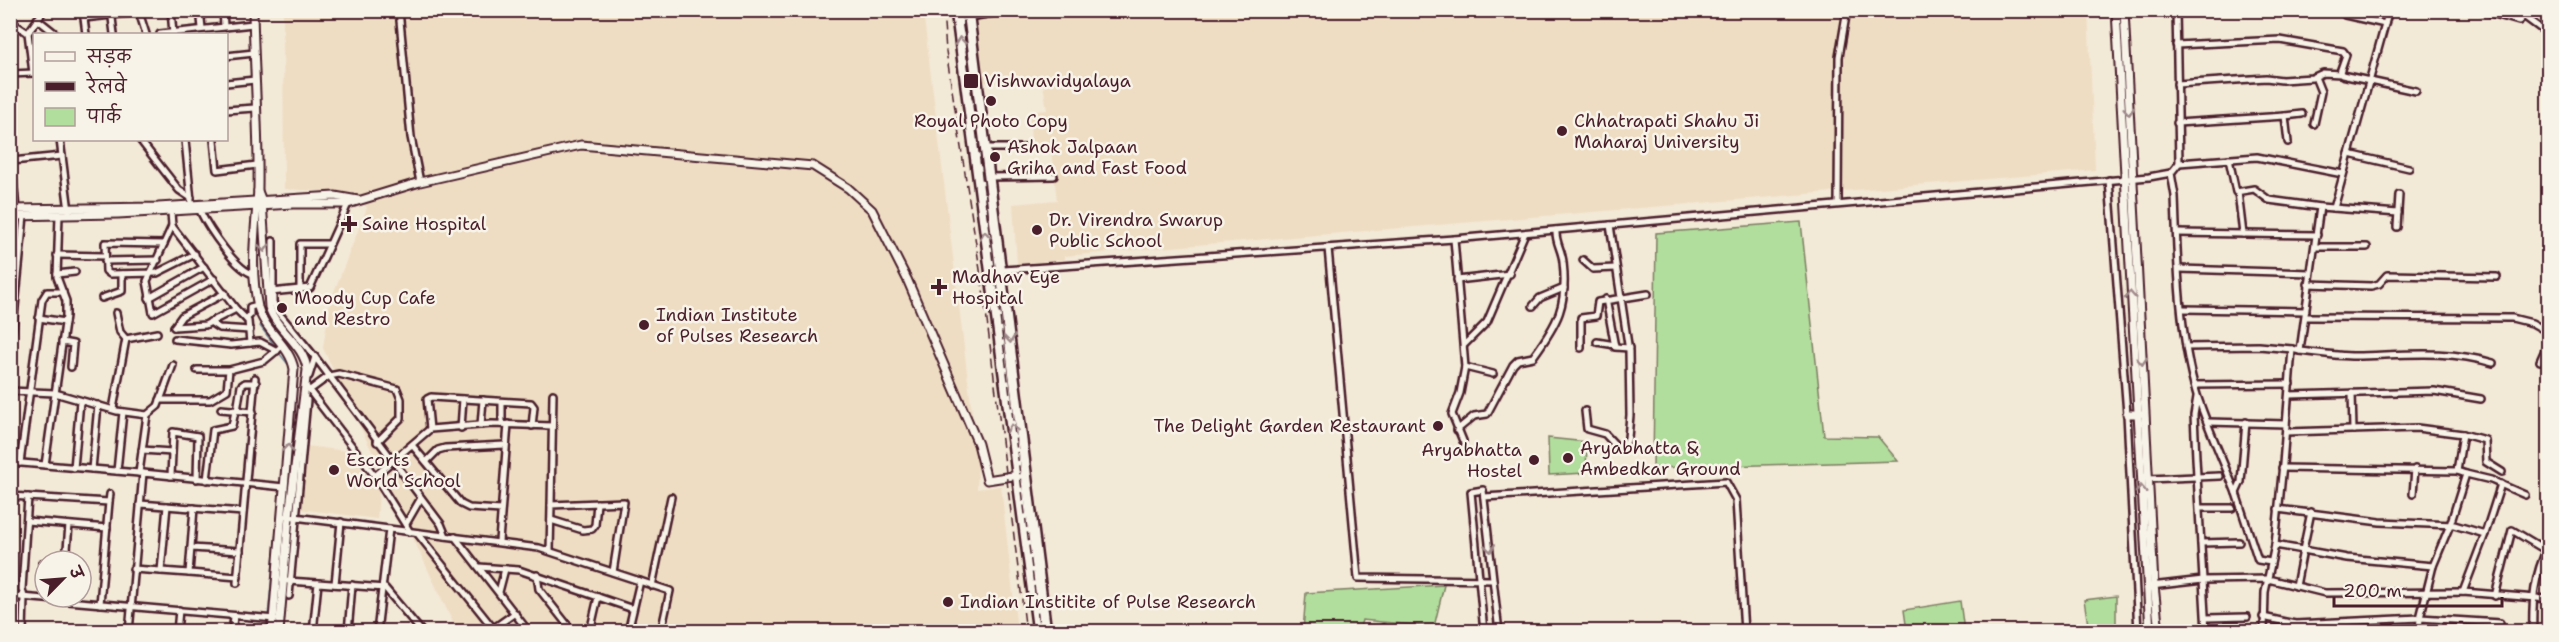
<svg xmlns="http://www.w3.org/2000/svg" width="2559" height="642" font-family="'Shantell Sans','Playpen Sans Deva',sans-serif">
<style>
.built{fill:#eeddc3}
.green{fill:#b1de9c;stroke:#7e7e64;stroke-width:1.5}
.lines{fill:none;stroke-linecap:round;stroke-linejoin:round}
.stream{stroke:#738ea1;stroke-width:1.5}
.street-casing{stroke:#4a1f2b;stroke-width:10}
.secondary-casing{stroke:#4a1f2b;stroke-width:11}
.highway-casing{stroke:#4a1f2b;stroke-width:14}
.street{stroke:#f7f3e8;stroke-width:5}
.secondary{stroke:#f7f3e8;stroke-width:7}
.highway{stroke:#f7f3e8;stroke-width:9}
.rail{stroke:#4a1f2b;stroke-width:1.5;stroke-dasharray:9 4.5;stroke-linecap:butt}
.oneway{stroke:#a0898a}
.poi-dot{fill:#4a1f2b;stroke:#f7f3e8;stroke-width:2}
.labels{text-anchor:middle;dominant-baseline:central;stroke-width:5;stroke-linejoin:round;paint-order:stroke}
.poi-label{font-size:18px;fill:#4a1f2b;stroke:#f7f3e8;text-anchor:start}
</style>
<rect width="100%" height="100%" fill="#f3e9d7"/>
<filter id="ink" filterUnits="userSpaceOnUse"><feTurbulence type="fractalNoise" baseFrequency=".0167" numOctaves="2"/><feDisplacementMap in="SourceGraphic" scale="12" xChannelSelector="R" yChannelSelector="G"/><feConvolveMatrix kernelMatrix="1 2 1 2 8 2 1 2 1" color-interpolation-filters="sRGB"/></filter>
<g filter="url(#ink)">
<g class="built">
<path d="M283,11h640l55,452 -1,26 24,-3 16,145h-560l-134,-283 7,-46 37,-94 -11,-15 -72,-4z"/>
<path d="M972,11h1116l7,159 -1031,86v4l-47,4 -4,-60 44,-4 -6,-49h-20l-1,-39 17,-2 -4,-26 -63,-2z"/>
<path d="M306,446l41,5 32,39 -2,29 -76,-10z"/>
</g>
<g class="green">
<path d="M1801,222l23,214 54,1 20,24 -245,7 3,-235z"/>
<path d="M1548,438l39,4 -1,31 -37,2z"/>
<path d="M1444,585l-10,42 -72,-7 -3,11h-56l3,-38z"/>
<path d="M2116,596v35h-27l-5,-31z"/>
<path d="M1960,601l4,30h-57l-3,-21z"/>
</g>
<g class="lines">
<g class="stream">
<path d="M260,326l15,20"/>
<path d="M279,353l12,15"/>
<path d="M280,484l4,-40"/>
<path d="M268,616l12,-127"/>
<path d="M266,632l1,-12"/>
</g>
<defs>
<g id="street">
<path d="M83,10l3,24"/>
<path d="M111,10l3,24"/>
<path d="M171,10l2,24"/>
<path d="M200,10l2,18"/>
<path d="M223,10l1,16"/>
<path d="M399,10l12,127 9,45"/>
<path d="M2480,10l39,11 11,-11"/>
<path d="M2345,15l40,9"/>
<path d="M2525,17l23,17"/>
<path d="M84,18l55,-6 7,22"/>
<path d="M37,19l19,15"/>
<path d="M957,19l55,-9"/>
<path d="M10,21l18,12"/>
<path d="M160,34l93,-10"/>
<path d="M2176,45l104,-5 63,11 3,4 -6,17 2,3 74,16"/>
<path d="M226,56l28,-3"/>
<path d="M33,73l-5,-40 16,-23"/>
<path d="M10,74l24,-1"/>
<path d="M226,83l29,-3"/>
<path d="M2177,84l89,-6 16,2 30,-2 11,-5 18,1"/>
<path d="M226,110l29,-2"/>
<path d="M2285,116l17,-2"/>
<path d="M2177,123l108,-7 3,26"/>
<path d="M2314,124l7,-32 -6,-15"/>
<path d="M60,140l9,71"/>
<path d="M140,140l39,50 12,8"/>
<path d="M185,140l6,61"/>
<path d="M214,140l3,30 40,-5"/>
<path d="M10,147l6,62"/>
<path d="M986,148h39"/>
<path d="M2349,154l60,14"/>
<path d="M2229,159l7,33 18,-3 15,11 51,7"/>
<path d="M12,161l50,-5"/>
<path d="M2179,163l78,-6 86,17"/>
<path d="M2171,173l8,-10 -3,-153"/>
<path d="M989,177l65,-1"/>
<path d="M2109,180l18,234 11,218"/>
<path d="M2238,192l5,42"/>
<path d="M1838,204l1,-147 8,-47"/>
<path d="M2334,208l55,-198"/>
<path d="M200,211c8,16 37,61 54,63"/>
<path d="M171,212l1,14 -25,55 6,32 61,-34"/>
<path d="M172,226l64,83"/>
<path d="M2397,227l2,-32"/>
<path d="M2177,233l140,2"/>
<path d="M1454,239l11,128 -5,26 -8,21 11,27"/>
<path d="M273,241v61l4,9 38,46 126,167 5,12"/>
<path d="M164,244l-59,-1 1,28 4,3 47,-1 38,-19"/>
<path d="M2315,247h52"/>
<path d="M1328,248l30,330 135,2"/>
<path d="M57,255l48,1"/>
<path d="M1583,260l10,9 23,-1"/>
<path d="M105,261l53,-1"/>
<path d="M2179,269l131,4"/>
<path d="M989,271l465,-32 695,-62 22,-4 4,23c2,60 4,142 22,199 11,33 26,66 39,98l5,-11 5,-60"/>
<path d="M57,274l18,-2"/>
<path d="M1457,280l53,-6"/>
<path d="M2308,284l63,2 8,-2 8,-9 110,2"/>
<path d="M300,291v-47h29"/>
<path d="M271,292l39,-4 38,-84"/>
<path d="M102,298l20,-7v-17"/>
<path d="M149,298l55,-31"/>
<path d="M1606,299l9,48 14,1"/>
<path d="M1533,306l7,-8 24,-10"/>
<path d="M2183,309l123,2"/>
<path d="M116,313l4,19 6,7"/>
<path d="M2306,317l206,1 20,5 16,9"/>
<path d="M39,318l26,4"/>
<path d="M246,319l4,-4v-8l8,-2"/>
<path d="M210,322l9,6 31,2"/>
<path d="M174,327l31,-2 31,-16 12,12 2,22"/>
<path d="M174,327l8,-11 43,-23"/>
<path d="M175,339l56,6 29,-3 17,9"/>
<path d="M62,342l11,2 -2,23"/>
<path d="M1597,342l18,3"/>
<path d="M1464,345l23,-23 38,-89"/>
<path d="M2186,347l73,-1 33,3"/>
<path d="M1581,348v-30l15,-2 2,-14 50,-8"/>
<path d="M2300,351c18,2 37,5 55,5 49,-1 91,-7 138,7"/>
<path d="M10,358l14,-142"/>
<path d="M2540,361l8,-18"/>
<path d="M1465,367l28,7"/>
<path d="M197,370h32"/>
<path d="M309,376l6,-19"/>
<path d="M305,385l70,91 55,-47 62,-5 60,2"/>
<path d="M2194,385l96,-1"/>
<path d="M310,390l19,-14 10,-2 58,15 4,10v19l-24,24"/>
<path d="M10,391l45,2 62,18 30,4 -8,58h4"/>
<path d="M2352,393l1,37"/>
<path d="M2289,395l145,-4 47,8"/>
<path d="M2197,397l-3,18 2,43 10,174"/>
<path d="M160,400h50l17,-10 2,-20 35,-9 18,-15"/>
<path d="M113,409l13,-70 31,-6"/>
<path d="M221,409l32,3"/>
<path d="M237,411l4,-25 4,-3h11"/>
<path d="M1585,411l2,18 18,5 14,15 5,-1 4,-10 2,-23 -1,-64 -19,-126"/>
<path d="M147,415l11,-9 15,-41"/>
<path d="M2208,422l78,2"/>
<path d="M502,423v-21"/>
<path d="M481,425l2,-25"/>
<path d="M461,428l2,-29"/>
<path d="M430,429l-3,-30 4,-2 100,6 3,4 -2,19"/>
<path d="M1457,430l17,-14 13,-2 26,-49 5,-5 15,-3c25,-34 35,-52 30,-95 -1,-12 -8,-20 -7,-32"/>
<path d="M2463,434l22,6 1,22 16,10"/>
<path d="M412,445l49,59 8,4 32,2"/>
<path d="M142,450l30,2"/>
<path d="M428,460l10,-10 7,-2 60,-3"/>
<path d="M10,462l129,11"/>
<path d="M20,463l22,-163 5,-8h16"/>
<path d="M45,465l21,-149v-15l-9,-24 2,-62"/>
<path d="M74,468l6,-67"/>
<path d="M2282,468l175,3 6,-37 -46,-6 -131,4"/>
<path d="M92,469l6,-64"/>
<path d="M117,471l6,-59"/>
<path d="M2466,474l25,6 34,15"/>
<path d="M171,476l2,-44 25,4 -1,43"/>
<path d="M375,476l35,56"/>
<path d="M2148,479l72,-3"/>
<path d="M207,480l6,-50 19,-4 3,-15"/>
<path d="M2236,493l22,67 13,2"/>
<path d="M2413,494l2,-25"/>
<path d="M10,496l99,6 1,-8"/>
<path d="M1484,497l242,-15 10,18 8,132"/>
<path d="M140,504l103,8"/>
<path d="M551,505l2,-111"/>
<path d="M2200,508h32"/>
<path d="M2278,509l102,13 74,3 31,9 -22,58"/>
<path d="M287,516l252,32 131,43 -9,41"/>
<path d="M551,520l32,10 9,-1 3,-4 2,-22"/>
<path d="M27,521l80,7"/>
<path d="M406,524l15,-26"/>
<path d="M417,533l76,95"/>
<path d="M2485,534l16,-50"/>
<path d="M455,537l74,95"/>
<path d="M499,541l9,-117"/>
<path d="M2201,543l38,-1"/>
<path d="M2275,545l28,5 8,-38"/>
<path d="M191,548l49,3"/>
<path d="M550,551l1,-46 73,-3 -11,70"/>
<path d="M66,561l3,-36"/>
<path d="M42,563l3,1"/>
<path d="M479,567l40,3 114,39"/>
<path d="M133,569l56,4 5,-65"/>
<path d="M161,571l6,-65"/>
<path d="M189,573l49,4"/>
<path d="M537,575l2,14 34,43"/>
<path d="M288,581l30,2 -5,49"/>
<path d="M237,583l18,-205"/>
<path d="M318,583l67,5 37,44"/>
<path d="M335,584l6,-62"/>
<path d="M652,586l19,-89"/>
<path d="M2151,586l52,-6 65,-1 57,14 138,-1 85,7"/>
<path d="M2296,586l7,-36 44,8 86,8"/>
<path d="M499,592l6,-23"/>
<path d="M10,596l265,23"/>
<path d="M289,596l18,-196"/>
<path d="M2495,596l17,-66 35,21"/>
<path d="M100,604l9,-102"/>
<path d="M2263,617l32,7"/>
<path d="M2206,618l41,-1"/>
<path d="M23,632l1,-35 -2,-8 6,-92"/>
<path d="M129,632l14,-159 141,14"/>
<path d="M177,632l2,-22"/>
<path d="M232,632l2,-15"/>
<path d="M348,632l4,-47"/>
<path d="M377,632l12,-103"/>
<path d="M488,632l27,-19"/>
<path d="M590,632l8,-35"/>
<path d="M628,632l12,-51"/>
<path d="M1382,632l1,-4"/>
<path d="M1484,632l-13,-140 12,-2 16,142"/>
<path d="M2264,632l1,-40 10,-47 8,-81 9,-115 8,2 20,-144 78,6"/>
<path d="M2294,632l1,-8 125,-6 13,-52 17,-41 16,-51 -9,-3"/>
<path d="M2419,632l1,-14 80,5"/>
<path d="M2533,632c-1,-31 1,-57 15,-85"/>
</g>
<g id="secondary">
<path d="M253,10c1,60 6,119 5,178 -2,40 -9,79 0,119 6,24 32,38 36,62l-22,263"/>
<path d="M2116,10l34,622"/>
<path d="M2124,10l30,575 5,47"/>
<path d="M258,191l4,10 7,106c7,23 36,38 38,63l-18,146 -10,116"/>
<path d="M10,209l148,-2 177,-11 23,4"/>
<path d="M10,216l108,-2 175,-10h55l72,-22 161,-37 232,21 35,22 24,22 35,69 71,165 9,36 32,-5"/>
<path d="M2127,414h12"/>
</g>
<g id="highway">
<path d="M956,10l82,622"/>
<path d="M968,10l78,622"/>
</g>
</defs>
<use href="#street" class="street-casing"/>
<use href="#secondary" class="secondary-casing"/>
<use href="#highway" class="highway-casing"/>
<use href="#street" class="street"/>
<use href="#secondary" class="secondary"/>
<use href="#highway" class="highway"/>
<g class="rail">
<path d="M943,10l3,41 37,238 43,343"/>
<path d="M961,10l79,622"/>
</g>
</g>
<defs><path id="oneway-chevron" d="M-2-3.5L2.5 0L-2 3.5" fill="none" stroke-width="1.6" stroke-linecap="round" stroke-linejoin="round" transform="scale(1.5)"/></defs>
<g class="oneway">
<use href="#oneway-chevron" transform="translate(960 41) rotate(-97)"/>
<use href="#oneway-chevron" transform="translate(2129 111) rotate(87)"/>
<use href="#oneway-chevron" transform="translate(985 235) rotate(-97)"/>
<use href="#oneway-chevron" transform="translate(264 248) rotate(86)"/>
<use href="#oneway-chevron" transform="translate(2130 295) rotate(-93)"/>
<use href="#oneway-chevron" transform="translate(1010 339) rotate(83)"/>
<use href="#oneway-chevron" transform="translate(2142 361) rotate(87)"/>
<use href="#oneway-chevron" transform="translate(1012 428) rotate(-98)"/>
<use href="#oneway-chevron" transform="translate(288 448) rotate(-85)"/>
<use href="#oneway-chevron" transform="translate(2141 489) rotate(-93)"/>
<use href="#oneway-chevron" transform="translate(1490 548) rotate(83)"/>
</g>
</g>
<g class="poi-dot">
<rect x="963" y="73" width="16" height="16" rx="3"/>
<circle cx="991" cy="101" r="6"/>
<circle cx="1562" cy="131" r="6"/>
<circle cx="995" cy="157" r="6"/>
<path d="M346 215h6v6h6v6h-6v6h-6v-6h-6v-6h6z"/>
<circle cx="1037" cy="230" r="6"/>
<path d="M936 278h6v6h6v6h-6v6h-6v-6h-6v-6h6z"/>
<circle cx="282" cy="308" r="6"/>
<circle cx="644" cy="325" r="6"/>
<circle cx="1438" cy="426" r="6"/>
<circle cx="1568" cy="458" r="6"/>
<circle cx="1534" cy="460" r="6"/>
<circle cx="334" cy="470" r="6"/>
<circle cx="948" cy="602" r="6"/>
</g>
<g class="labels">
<g class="poi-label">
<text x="984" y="81">Vishwavidyalaya</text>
<text x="991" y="121" text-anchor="middle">Royal Photo Copy</text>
<text x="1574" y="121">Chhatrapati Shahu Ji<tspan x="1574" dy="21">Maharaj University</tspan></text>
<text x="1007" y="147">Ashok Jalpaan<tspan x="1007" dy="21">Griha and Fast Food</tspan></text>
<text x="1049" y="220">Dr. Virendra Swarup<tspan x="1049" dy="21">Public School</tspan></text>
<text x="362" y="224">Saine Hospital</text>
<text x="952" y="277">Madhav Eye<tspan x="952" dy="21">Hospital</tspan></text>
<text x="294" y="298">Moody Cup Cafe<tspan x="294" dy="21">and Restro</tspan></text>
<text x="656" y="315">Indian Institute<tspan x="656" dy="21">of Pulses Research</tspan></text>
<text x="1426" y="426" text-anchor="end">The Delight Garden Restaurant</text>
<text x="1580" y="448">Aryabhatta &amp;<tspan x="1580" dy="21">Ambedkar Ground</tspan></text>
<text x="1522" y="450" text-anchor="end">Aryabhatta<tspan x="1522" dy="21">Hostel</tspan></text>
<text x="346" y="460">Escorts<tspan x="346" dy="21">World School</tspan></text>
<text x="960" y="602">Indian Institite of Pulse Research</text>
</g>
</g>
<rect width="2559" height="642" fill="none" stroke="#f7f3e8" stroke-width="36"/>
<rect x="18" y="18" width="2523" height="606" fill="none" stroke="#4a1f2b" stroke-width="2" filter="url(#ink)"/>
<rect x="33" y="33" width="195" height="108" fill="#f7f3e8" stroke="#b29e9c" stroke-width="1.5"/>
<rect x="45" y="52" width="30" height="9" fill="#f7f3e8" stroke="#b29e9c" stroke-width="1.5"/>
<text x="87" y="63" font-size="18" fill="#4a1f2b">सड़क</text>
<rect x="45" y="82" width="30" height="9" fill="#4a1f2b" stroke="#b29e9c" stroke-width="1.5"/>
<text x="87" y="93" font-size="18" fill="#4a1f2b">रेलवे</text>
<rect x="45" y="108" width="30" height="18" fill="#b1de9c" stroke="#b29e9c" stroke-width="1.5"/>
<text x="87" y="123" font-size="18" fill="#4a1f2b">पार्क</text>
<g transform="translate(63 579) rotate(65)"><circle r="28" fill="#f7f3e8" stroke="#b29e9c" stroke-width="1.5"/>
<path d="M0-4.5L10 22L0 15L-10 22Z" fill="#4a1f2b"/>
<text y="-9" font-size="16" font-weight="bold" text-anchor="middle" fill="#4a1f2b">उ</text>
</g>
<path d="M2334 597v9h168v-9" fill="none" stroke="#4a1f2b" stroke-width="3"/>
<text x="2343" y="597" font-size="18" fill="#4a1f2b" stroke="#f7f3e8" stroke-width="4.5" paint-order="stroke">200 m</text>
</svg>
